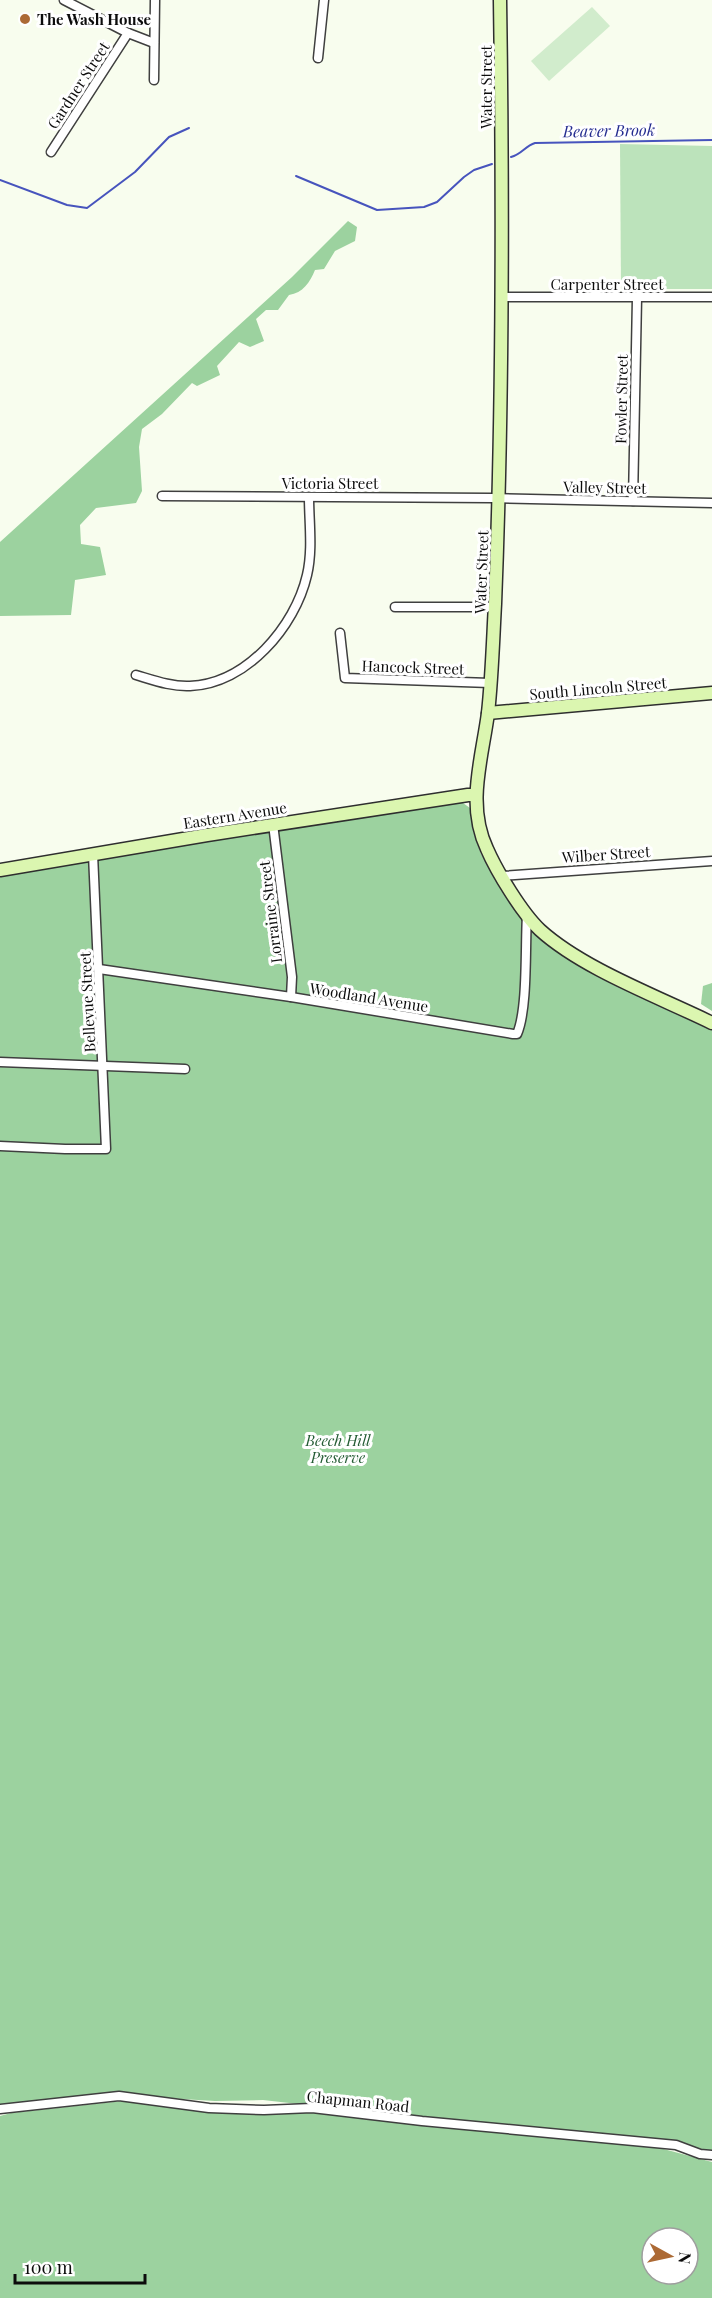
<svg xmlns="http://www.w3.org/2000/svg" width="712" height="2298" font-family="'Playfair Display',serif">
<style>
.green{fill:#bce3bb}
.forest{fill:#9cd29f;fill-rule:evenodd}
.pitch{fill:#d1eccc}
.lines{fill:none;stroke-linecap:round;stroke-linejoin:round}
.stream{stroke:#4754bd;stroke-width:2}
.street-casing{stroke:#3f3f3f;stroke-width:11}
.secondary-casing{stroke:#2e2e2e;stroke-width:15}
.street{stroke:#fff;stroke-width:8}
.secondary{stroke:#dbf6b0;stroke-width:12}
.poi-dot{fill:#ac6a35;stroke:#fff;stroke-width:2}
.labels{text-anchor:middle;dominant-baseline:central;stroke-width:6;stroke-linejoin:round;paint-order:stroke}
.poi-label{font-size:15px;font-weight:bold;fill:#0c0c0c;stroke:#fff;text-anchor:start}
.street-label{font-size:15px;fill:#0c0c0c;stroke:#fff}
.park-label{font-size:15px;font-style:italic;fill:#245c34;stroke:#fff}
.water-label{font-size:16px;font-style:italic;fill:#242c8f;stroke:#fff}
</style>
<rect width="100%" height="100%" fill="#f8fdee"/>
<path class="green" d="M620,144l92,2v143h-91z"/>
<g class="forest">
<path d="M348,221l9,6 -2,14 -20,10 -11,18 -9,1c-5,12 -12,23 -26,25l-11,15h-12l-10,9 8,22 -14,6 -11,-5 -22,24 3,9 -23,11 -5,-3 -30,31 -20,15 -3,18 3,44 -6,12 -40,5 -16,17 1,19 19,3 6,28 -31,5 -4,35 -71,1v-74l292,-265z"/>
<path d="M454,802l9,1 7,5 4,26 7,20 38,58 24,26 169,90v1123l-449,-51 -48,1 -67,-4 -136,6 -12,3v-1231z"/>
<path d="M712,983v28l-11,-7 2,-18z"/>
<path d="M123,2101l121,12 24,1 45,-3 343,36 56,15v136h-712v-182l11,-3zM652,2238h36v36h-36z"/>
</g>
<path class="pitch" d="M592,7l18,19 -61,55 -18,-20z"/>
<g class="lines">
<g class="stream">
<path d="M511,157c11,-3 14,-11 24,-14l177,-3"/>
<path d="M296,176l81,34 47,-3 13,-5 27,-25 10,-7 18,-6"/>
<path d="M0,180l67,25 20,3 48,-36 34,-35 20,-9"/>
</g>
<defs>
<g id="street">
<path d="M64,0l64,33 26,10"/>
<path d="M318,58l6,-58"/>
<path d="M154,80l1,-80"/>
<path d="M51,152l77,-119"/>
<path d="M501,297h211"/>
<path d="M162,496l329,2 221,5"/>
<path d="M633,501l4,-203"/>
<path d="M395,607h100"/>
<path d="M340,633l5,45 145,5"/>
<path d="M136,675c17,5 36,12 54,11 56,-2 105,-59 117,-111 6,-25 2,-53 2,-78"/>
<path d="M273,824l19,153 -1,20"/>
<path d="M502,876l210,-15"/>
<path d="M99,969l192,28 222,37h4c11,-25 8,-89 10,-119"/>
<path d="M0,1062l185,7"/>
<path d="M0,1146l65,3h41l-13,-295"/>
<path d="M0,2109l119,-13 90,12 55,2 48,-2 110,13 254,24 24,9 12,1"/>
</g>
<g id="secondary">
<path d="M500,0c3,201 3,403 -5,604 -2,36 -3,73 -7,109 -6,46 -22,92 -1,136 10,23 35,64 53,81 43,39 119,67 172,93"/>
<path d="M488,713l224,-20"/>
<path d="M0,870l207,-35 261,-40h7"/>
</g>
</defs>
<use href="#street" class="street-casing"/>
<use href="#secondary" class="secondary-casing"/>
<use href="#street" class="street"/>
<use href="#secondary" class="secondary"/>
</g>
<circle class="poi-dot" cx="25" cy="19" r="6"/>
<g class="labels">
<g class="poi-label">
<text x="37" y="19">The Wash House</text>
</g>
<g class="street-label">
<text transform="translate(78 85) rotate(-57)">Gardner Street</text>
<text transform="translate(486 87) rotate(-90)">Water Street</text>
<text x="607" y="284">Carpenter Street</text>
<text transform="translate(621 399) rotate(-89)">Fowler Street</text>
<text x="330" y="483">Victoria Street</text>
<text transform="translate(605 487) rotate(1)">Valley Street</text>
<text transform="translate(481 572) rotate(-88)">Water Street</text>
<text transform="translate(413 667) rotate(2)">Hancock Street</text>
<text transform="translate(598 688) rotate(-5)">South Lincoln Street</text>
<text transform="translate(235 815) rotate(-9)">Eastern Avenue</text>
<text transform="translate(606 854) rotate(-4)">Wilber Street</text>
<text transform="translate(270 912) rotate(-97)">Lorraine Street</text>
<text transform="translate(369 997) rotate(9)">Woodland Avenue</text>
<text transform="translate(87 1002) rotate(-93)">Bellevue Street</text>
<text transform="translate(358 2101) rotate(6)">Chapman Road</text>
</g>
<g class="park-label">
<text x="338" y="1440">Beech Hill<tspan x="338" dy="17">Preserve</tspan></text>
</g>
<g class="water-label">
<text transform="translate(609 130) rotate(-1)">Beaver Brook</text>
</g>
</g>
<g transform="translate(670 2256) rotate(98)"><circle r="28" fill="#ffffff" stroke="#9e9e9e" stroke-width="1.5"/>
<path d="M0-4.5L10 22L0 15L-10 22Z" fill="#ac6a35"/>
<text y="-9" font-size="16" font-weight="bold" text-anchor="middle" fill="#0c0c0c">N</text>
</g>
<path d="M15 2274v9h130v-9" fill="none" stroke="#0c0c0c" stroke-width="3"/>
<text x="24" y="2274" font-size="18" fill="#0c0c0c" stroke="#ffffff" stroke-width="4.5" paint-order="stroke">100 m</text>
</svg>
